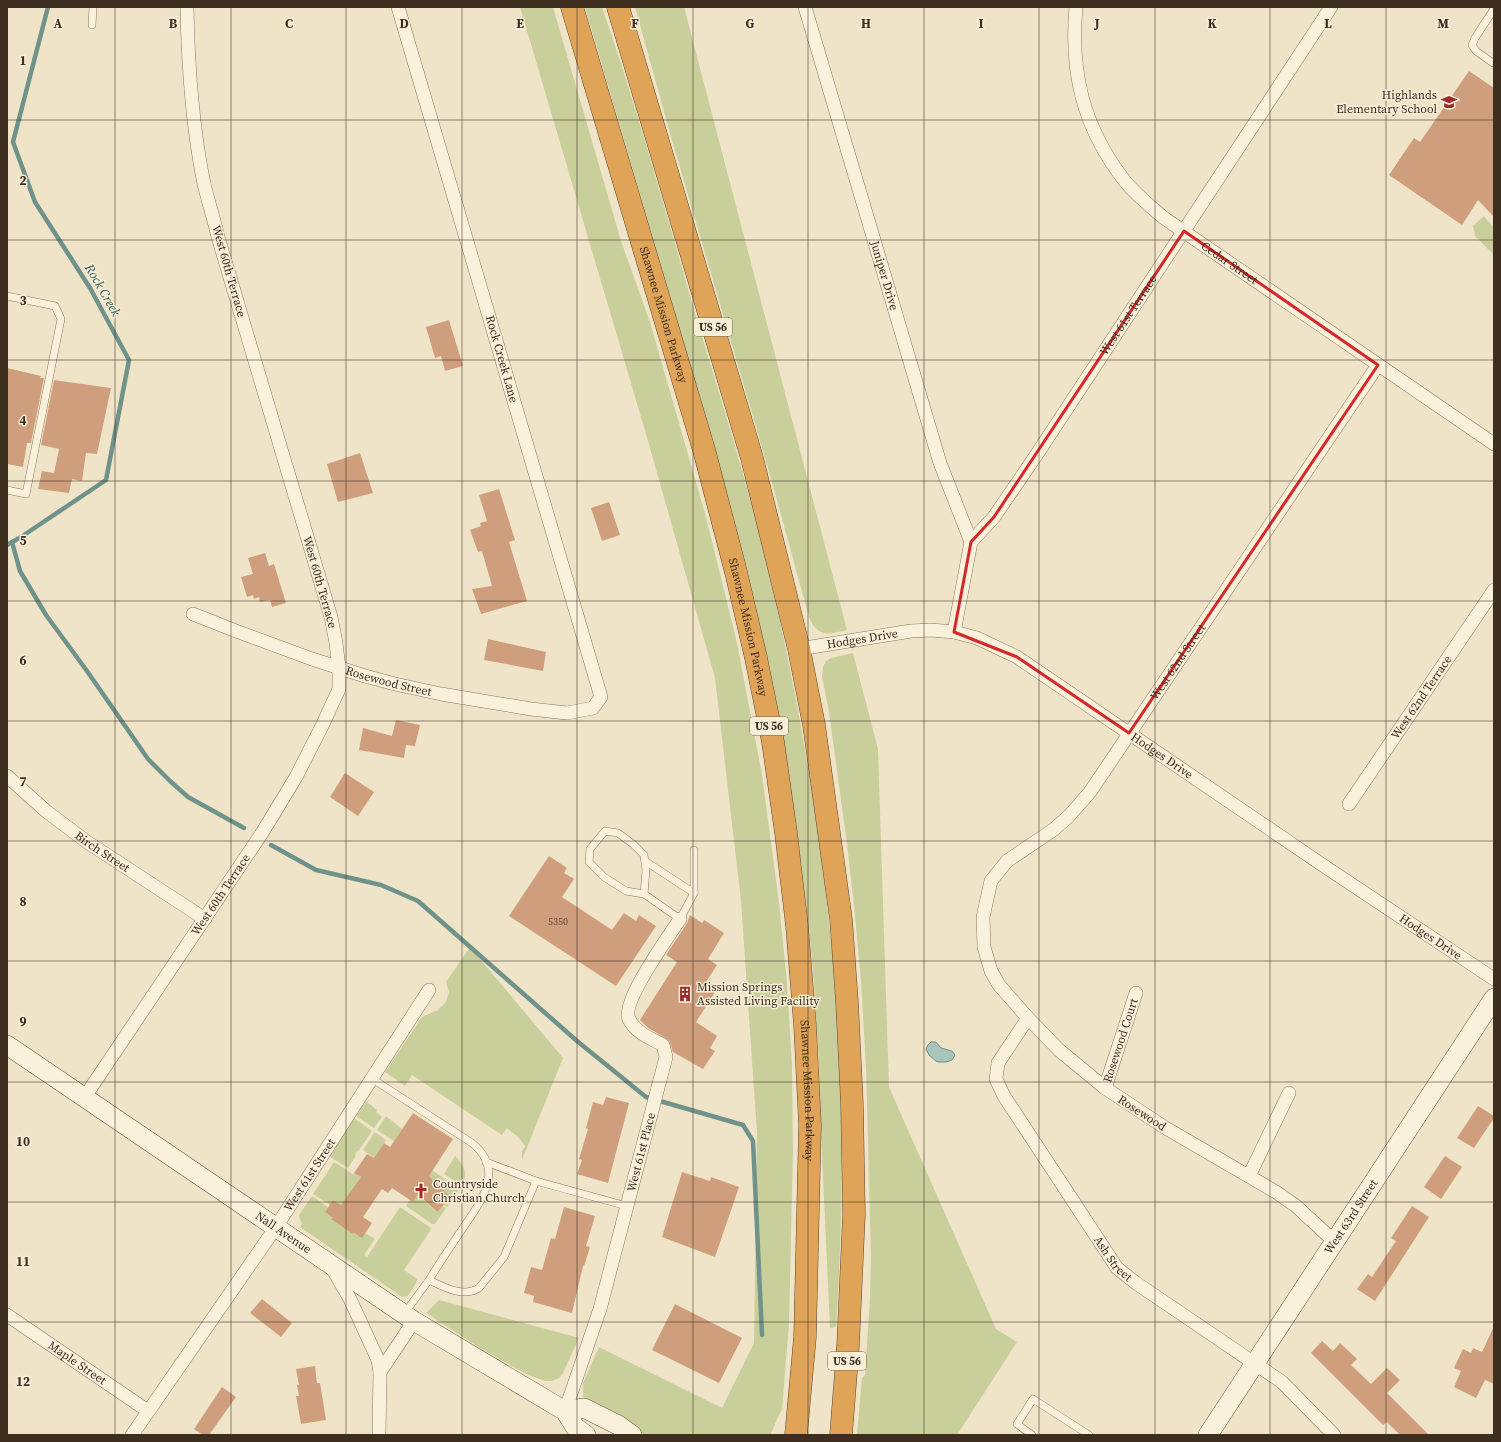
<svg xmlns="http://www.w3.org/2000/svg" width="1501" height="1442" font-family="'Source Serif 4',serif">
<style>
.green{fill:#c9cf9b}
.water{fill:#a9c4bc;stroke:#6f938a}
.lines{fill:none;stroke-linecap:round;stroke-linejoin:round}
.stream{stroke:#6f938a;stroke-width:4.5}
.building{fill:#cf9f7d}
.lane-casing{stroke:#8d765c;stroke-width:8}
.street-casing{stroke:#8d765c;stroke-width:14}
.secondary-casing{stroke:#6f573f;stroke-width:20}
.highway-casing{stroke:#5b4430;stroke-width:23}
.lane{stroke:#faf1dc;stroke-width:7}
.street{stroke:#faf1dc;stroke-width:13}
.secondary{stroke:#faf1dc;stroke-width:19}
.highway{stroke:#e0a458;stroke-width:22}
.marked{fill:none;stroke:#d62828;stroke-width:3;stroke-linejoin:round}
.grid{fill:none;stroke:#3d2e20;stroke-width:1;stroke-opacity:0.55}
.labels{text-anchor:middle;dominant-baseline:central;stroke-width:3;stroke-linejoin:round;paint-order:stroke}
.number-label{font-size:10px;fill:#624a37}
.shield{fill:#f7eed8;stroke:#756857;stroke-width:1}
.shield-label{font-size:11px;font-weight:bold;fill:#3d2e20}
.poi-label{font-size:12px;fill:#3d2e20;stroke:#f7eed8;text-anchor:start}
.street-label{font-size:12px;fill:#3d2e20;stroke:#f7eed8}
.water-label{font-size:13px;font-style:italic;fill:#2f5d5a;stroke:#f7eed8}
.grid-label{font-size:13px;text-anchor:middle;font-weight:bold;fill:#3d2e20;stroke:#f7eed8;stroke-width:3;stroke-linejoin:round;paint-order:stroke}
</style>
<rect width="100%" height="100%" fill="#f0e4c8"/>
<g class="green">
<path d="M520,7h33l68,234 29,81 56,195 31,126 25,132 17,128 8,80 5,82 1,86 -4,173 -7,86c-4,4 -8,19 -12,25h-125l-45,-23 -14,-10 -3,-4v-15l16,-36 123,61 32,-65 3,-210 -16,-232 -26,-223 -69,-244z"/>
<path d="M585,7h17c34,98 62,199 91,299 26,88 55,177 76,267 30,128 52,257 64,388 11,122 11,244 3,366l-6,1 -8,-173 -3,-92 -5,-81 -5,-54 -13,-106 -21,-125 -27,-126 -30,-112z"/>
<path d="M635,7h49l163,623c-18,4 -29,9 -38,-13l-41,-149 -97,-331z"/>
<path d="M1484,216l10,12v27l-19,-19 -2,-10z"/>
<path d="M853,653l25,96 11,338 107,242 21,13 -60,93h-100l5,-57 3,-3 5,-77 1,-42 -5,-189 -5,-86 -7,-76 -7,-61 -18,-132 -7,-36 1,-9 3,-6 5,-3z"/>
<path d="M470,947l93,111 -41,102v-9l3,-5 -6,-8 -12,-10 -5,7 -90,-60 -7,11 -20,-14 37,-55 16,-7 8,-8 3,-10 -3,-10z"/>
<path d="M366,1101l11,9 -1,2 6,5 -8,11 -18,-12z"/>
<path d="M386,1116l16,13 -8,12 -17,-11z"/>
<path d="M354,1118l18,13 -13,19 -3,2 -1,5 -7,11 -19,-12z"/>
<path d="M375,1132l11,8 -12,18 -11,-8z"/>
<path d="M455,1156c8,7 15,21 6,29l-17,-11z"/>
<path d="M334,1162l19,12 1,-1 7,4 -20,28 -8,-5 -3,5 -17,-11z"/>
<path d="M423,1164l35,24v3l-11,16 -3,-2 7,-8 -31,-30z"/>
<path d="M418,1194l18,18 7,-6 3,2 -11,16h-3l-26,-18 4,-6 3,2z"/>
<path d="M312,1196l16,11 -3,5 8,6 -1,1 21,15 1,-1h11l10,6 -11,16 3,2 33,-50 31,21 -1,3 -26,39 13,9 -1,4 -8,13 -6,1 -102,-70 2,-3 -3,-7v-2z"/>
<path d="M439,1300l140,38 -16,35 -4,5 -7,3h-7l-17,-6 -48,-27 -54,-35z"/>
</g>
<path class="water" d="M931,1042h5l5,6 11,3 3,4 -3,5 -6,2h-9l-8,-7 -3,-6 2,-4z"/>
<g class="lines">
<g class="stream">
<path d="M12,542l8,29 26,44 41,56 61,88 22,22 18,16 56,31"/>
<path d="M7,545l14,-8 85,-57 23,-120 -39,-72 -55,-86 -22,-60 35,-135"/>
<path d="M271,845l45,25 65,15 37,16 159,140 69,56 97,28 10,16 9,194"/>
</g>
</g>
<g class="building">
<path d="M1469,71l25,17v129l-16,-17 -16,25 -73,-50 25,-37 6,4z"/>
<path d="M449,320l14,46 -18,5 -4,-15 -6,2 -9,-31z"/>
<path d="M7,368l34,8 -1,2h4l-13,65h-4l-4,24 -16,-3z"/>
<path d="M54,380l57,8 -14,66 -11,-1 -4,28 -10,-2 -3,14 -31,-4 4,-18 12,2 5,-24 -18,-4z"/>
<path d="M360,453l13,40 -35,9 -11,-38z"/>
<path d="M499,489l16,51 -6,2 18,59 -46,13 -9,-25 20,-3 -10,-35 -4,1 -8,-22 11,-4 -1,-3 7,-2 -8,-26z"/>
<path d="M609,502l11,33 -18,6 -11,-33z"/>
<path d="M265,553l4,13 5,-2 12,39 -14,4 -2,-7 -10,2 -1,-5 -5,2 -1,-4 -6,2 -6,-20 12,-3 -5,-16z"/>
<path d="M488,639l58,13 -3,19 -59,-11z"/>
<path d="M396,720l24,5 -5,21 -9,-1 -2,13 -45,-8 4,-22 29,8z"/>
<path d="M345,773l29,19 -16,24 -28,-19z"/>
<path d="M549,856l18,12 -3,5 10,6 -12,18 50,33 12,-17 12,8 3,-6 17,11 -40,60 -107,-70z"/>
<path d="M690,915l12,8 2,-3 20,13 -16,26 9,6 -11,17 11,7 -21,33 21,14 -7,12 5,3 -12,18 -30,-17 -4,-12 -21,-12 -8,-8 37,-58 -11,-7 21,-32z"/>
<path d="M606,1097l23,6 -21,80 -31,-9 5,-14 -3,-1 9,-30 -2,-1 7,-26 10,3z"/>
<path d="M1478,1106l16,10v2l-20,30 -17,-10z"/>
<path d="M413,1113l40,26 -24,37 22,21 -14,15 -19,-18 -5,8 -21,-14 -4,5 -6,-4 -19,28 9,6 -10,15 -8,-5 -1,1 -22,-15 2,-1 -8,-6 8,-12 8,5 20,-28 -7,-4 13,-19 7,4 10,-15 6,4z"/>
<path d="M1445,1156l17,11 -21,32 -17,-12z"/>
<path d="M682,1172l28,9 1,-4 28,10 -24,70 -53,-20z"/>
<path d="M1412,1206l17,11 -54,84 -18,-12 11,-15 4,3 24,-36 -5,-3z"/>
<path d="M564,1207l31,9 -9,30 4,1 -6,19h-1l-11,47 -39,-11 1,-6 -10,-3 7,-26 11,3 9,-32 4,1z"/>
<path d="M262,1299l30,24 -11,14 -31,-24z"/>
<path d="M675,1304l67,34 -23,45 -67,-33z"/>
<path d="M1494,1326v58l-9,-4 -9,18 -22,-11 7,-16 -7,-3 9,-19 8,4 2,-5 9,4z"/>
<path d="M1322,1341l11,10 7,-8 17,16 -6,6 20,19 16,-16 13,12 -13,13 42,42h-29l-13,-13 -4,3 -72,-72z"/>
<path d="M315,1366l2,17h3l6,37 -25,4 -5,-28h3l-2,-11h2l-3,-16z"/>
<path d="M222,1387l14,10 -27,38h-6l-9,-6z"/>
</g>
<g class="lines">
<defs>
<g id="lane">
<path d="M92,25l1,-18"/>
<path d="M1493,63l-17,-12 -4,-6 3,-7 19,-29"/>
<path d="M7,296l48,10 6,13 -35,175 -19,-4"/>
<path d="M645,861l49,32"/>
<path d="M644,894l2,-24 -2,-15 -11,-11 -15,-11 -13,-2 -15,18 -1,13 15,15 22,14 18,3 36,25 14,-26v-43"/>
<path d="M371,1078l101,65c35,28 7,61 -11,88 -11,16 -22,33 -32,49"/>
<path d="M486,1162l50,19"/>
<path d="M404,1314l25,-34c15,7 34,18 50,8l25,-31 32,-76 91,25"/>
<path d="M1032,1435l-15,-11 16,-25 56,36"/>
</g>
<g id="street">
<path id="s1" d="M805,7l135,456 31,79"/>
<path id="s2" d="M1076,7c-6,65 7,120 48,173 11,14 26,26 40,38l330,226"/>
<path id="s3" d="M193,614l43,17 76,28 53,17 30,8 46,10 90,15 36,4 26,-5 8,-11 -203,-690"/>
<path id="s4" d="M954,632l17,-90 23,-25 43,-63 294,-447"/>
<path id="s5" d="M799,649l112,-18 20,-1 23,2 23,6 40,19 307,209 170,113"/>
<path id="s6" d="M7,776l39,35 41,31 118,77"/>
<path id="s7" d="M1349,804l145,-214"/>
<path id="s8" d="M1028,1018l-30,45 -2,16 8,17 113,172 19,15 146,99 52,53"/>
<path id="s9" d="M1105,1088l31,-95"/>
<path id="s10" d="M84,1098l178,-265 34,-56 27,-53 16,-35v-21l-3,-25 -5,-26 -113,-380c-4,-18 -10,-36 -14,-53 -12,-59 -16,-118 -17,-177"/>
<path d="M1249,1176l40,-83"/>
<path id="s11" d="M1335,1242l-39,-36 -20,-14 -112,-65 -59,-39 -46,-38 -31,-32 -29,-33 -8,-14 -7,-24 -1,-30 8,-36 16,-20 46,-31 16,-14 21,-24 288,-427"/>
<path d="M332,1268l18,31 28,61 2,12 -1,63"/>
<path id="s12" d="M7,1315l141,96"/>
<path d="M380,1372l34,-51"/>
<path id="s13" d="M565,1411l35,-102 66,-252 -3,-12c-13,-7 -27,-12 -34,-26 -8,-17 40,-83 51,-100"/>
<path id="s14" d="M132,1435l144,-208 153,-237"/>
</g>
<g id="secondary">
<path id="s15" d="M7,1045l407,276 151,90 10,16 11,8"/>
<path d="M565,1411l19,-3 34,17 14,10"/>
<path id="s16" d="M1208,1435l286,-437"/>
</g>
<g id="highway">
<path id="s17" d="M572,7l132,443 32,122 20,86 17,84 13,91 11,93 8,99 5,100 -5,212 -9,98"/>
<path d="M618,7l134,451 47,191 15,76 27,194 6,83 5,102 2,110 -6,132 -7,89"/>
</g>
</defs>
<use href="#lane" class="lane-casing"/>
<use href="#street" class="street-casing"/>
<use href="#secondary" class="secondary-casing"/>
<use href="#highway" class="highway-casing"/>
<use href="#lane" class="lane"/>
<use href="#street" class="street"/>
<use href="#secondary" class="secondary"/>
<use href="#highway" class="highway"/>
</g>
<path class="marked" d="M1184,231l194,134 -249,368 -112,-76 -63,-25 17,-90 23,-25z"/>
<path class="grid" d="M115,7v1428M231,7v1428M346,7v1428M462,7v1428M577,7v1428M693,7v1428M808,7v1428M924,7v1428M1039,7v1428M1155,7v1428M1270,7v1428M1386,7v1428M7,120h1487M7,240h1487M7,360h1487M7,481h1487M7,601h1487M7,721h1487M7,841h1487M7,961h1487M7,1082h1487M7,1202h1487M7,1322h1487"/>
<defs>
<symbol id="school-bare" viewBox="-9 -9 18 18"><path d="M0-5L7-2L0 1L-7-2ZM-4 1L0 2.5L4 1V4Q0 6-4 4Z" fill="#9e2a2b" stroke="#f7eed8" stroke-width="2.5" paint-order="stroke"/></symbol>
<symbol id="building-bare" viewBox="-9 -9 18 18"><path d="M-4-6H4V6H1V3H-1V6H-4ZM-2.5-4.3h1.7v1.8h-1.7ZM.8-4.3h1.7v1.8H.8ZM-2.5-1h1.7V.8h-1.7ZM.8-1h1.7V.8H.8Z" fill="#9e2a2b" stroke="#f7eed8" stroke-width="2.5" paint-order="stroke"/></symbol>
<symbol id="church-bare" viewBox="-9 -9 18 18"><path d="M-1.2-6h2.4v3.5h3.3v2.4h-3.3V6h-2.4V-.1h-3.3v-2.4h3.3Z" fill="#9e2a2b" stroke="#f7eed8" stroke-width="2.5" paint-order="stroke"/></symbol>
</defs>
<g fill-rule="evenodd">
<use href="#school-bare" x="1438" y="91" width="22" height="22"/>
<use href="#building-bare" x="674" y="983" width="22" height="22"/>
<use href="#church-bare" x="410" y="1180" width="22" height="22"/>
</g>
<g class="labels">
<g class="number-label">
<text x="558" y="921">5350</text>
</g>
<g class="shield">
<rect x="694" y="318" width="38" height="18" rx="3"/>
<rect x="750" y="717" width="38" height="18" rx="3"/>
<rect x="828" y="1352" width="38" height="18" rx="3"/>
</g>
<g class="shield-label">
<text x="713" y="327">US 56</text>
<text x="769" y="726">US 56</text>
<text x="847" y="1361">US 56</text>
</g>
<g class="poi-label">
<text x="1437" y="95" text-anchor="end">Highlands<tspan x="1437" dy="14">Elementary School</tspan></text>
<text x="697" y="987">Mission Springs<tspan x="697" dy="14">Assisted Living Facility</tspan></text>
<text x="433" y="1184">Countryside<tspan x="433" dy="14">Christian Church</tspan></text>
</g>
<g class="street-label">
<text stroke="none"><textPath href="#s2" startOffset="319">Cedar Street</textPath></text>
<text transform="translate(229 271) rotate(74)">West 60th Terrace</text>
<text stroke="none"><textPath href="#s1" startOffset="280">Juniper Drive</textPath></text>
<text stroke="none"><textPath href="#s17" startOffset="321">Shawnee Mission Parkway</textPath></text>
<text stroke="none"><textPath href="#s4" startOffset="368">West 61st Terrace</textPath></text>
<text transform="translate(502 359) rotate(74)">Rock Creek Lane</text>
<text transform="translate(320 582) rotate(74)">West 60th Terrace</text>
<text stroke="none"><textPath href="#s17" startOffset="645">Shawnee Mission Parkway</textPath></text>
<text stroke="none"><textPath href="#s5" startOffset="64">Hodges Drive</textPath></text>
<text stroke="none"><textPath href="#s11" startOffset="825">West 62nd Street</textPath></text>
<text stroke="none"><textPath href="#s3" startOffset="207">Rosewood Street</textPath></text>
<text stroke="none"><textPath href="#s7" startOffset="129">West 62nd Terrace</textPath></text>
<text stroke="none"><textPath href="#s5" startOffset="400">Hodges Drive</textPath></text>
<text stroke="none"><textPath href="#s6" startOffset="122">Birch Street</textPath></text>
<text stroke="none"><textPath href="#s10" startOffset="245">West 60th Terrace</textPath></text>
<text stroke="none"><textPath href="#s5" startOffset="724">Hodges Drive</textPath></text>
<text stroke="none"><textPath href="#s9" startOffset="50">Rosewood Court</textPath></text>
<text stroke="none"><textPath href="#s17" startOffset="1113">Shawnee Mission Parkway</textPath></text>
<text transform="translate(1142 1113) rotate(33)">Rosewood</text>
<text stroke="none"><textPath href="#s13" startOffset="270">West 61st Place</textPath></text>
<text stroke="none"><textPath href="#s14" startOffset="315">West 61st Street</textPath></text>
<text stroke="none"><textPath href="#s16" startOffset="261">West 63rd Street</textPath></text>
<text stroke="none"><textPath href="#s15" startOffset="334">Nall Avenue</textPath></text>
<text stroke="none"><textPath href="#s8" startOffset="285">Ash Street</textPath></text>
<text stroke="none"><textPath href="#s12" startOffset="85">Maple Street</textPath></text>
</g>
<g class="water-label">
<text transform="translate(103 290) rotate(60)">Rock Creek</text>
</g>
</g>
<g class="grid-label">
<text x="58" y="28">A</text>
<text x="173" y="28">B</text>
<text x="289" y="28">C</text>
<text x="404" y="28">D</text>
<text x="520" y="28">E</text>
<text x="635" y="28">F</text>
<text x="750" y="28">G</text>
<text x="866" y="28">H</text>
<text x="981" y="28">I</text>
<text x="1097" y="28">J</text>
<text x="1212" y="28">K</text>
<text x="1328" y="28">L</text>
<text x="1443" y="28">M</text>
<text x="23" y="65">1</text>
<text x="23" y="185">2</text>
<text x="23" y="305">3</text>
<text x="23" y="425">4</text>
<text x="23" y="545">5</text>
<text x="23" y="665">6</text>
<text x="23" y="786">7</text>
<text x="23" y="906">8</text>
<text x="23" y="1026">9</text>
<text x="23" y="1146">10</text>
<text x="23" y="1266">11</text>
<text x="23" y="1386">12</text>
</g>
<rect width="1501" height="1442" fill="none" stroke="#3d2e20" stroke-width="16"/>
</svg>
